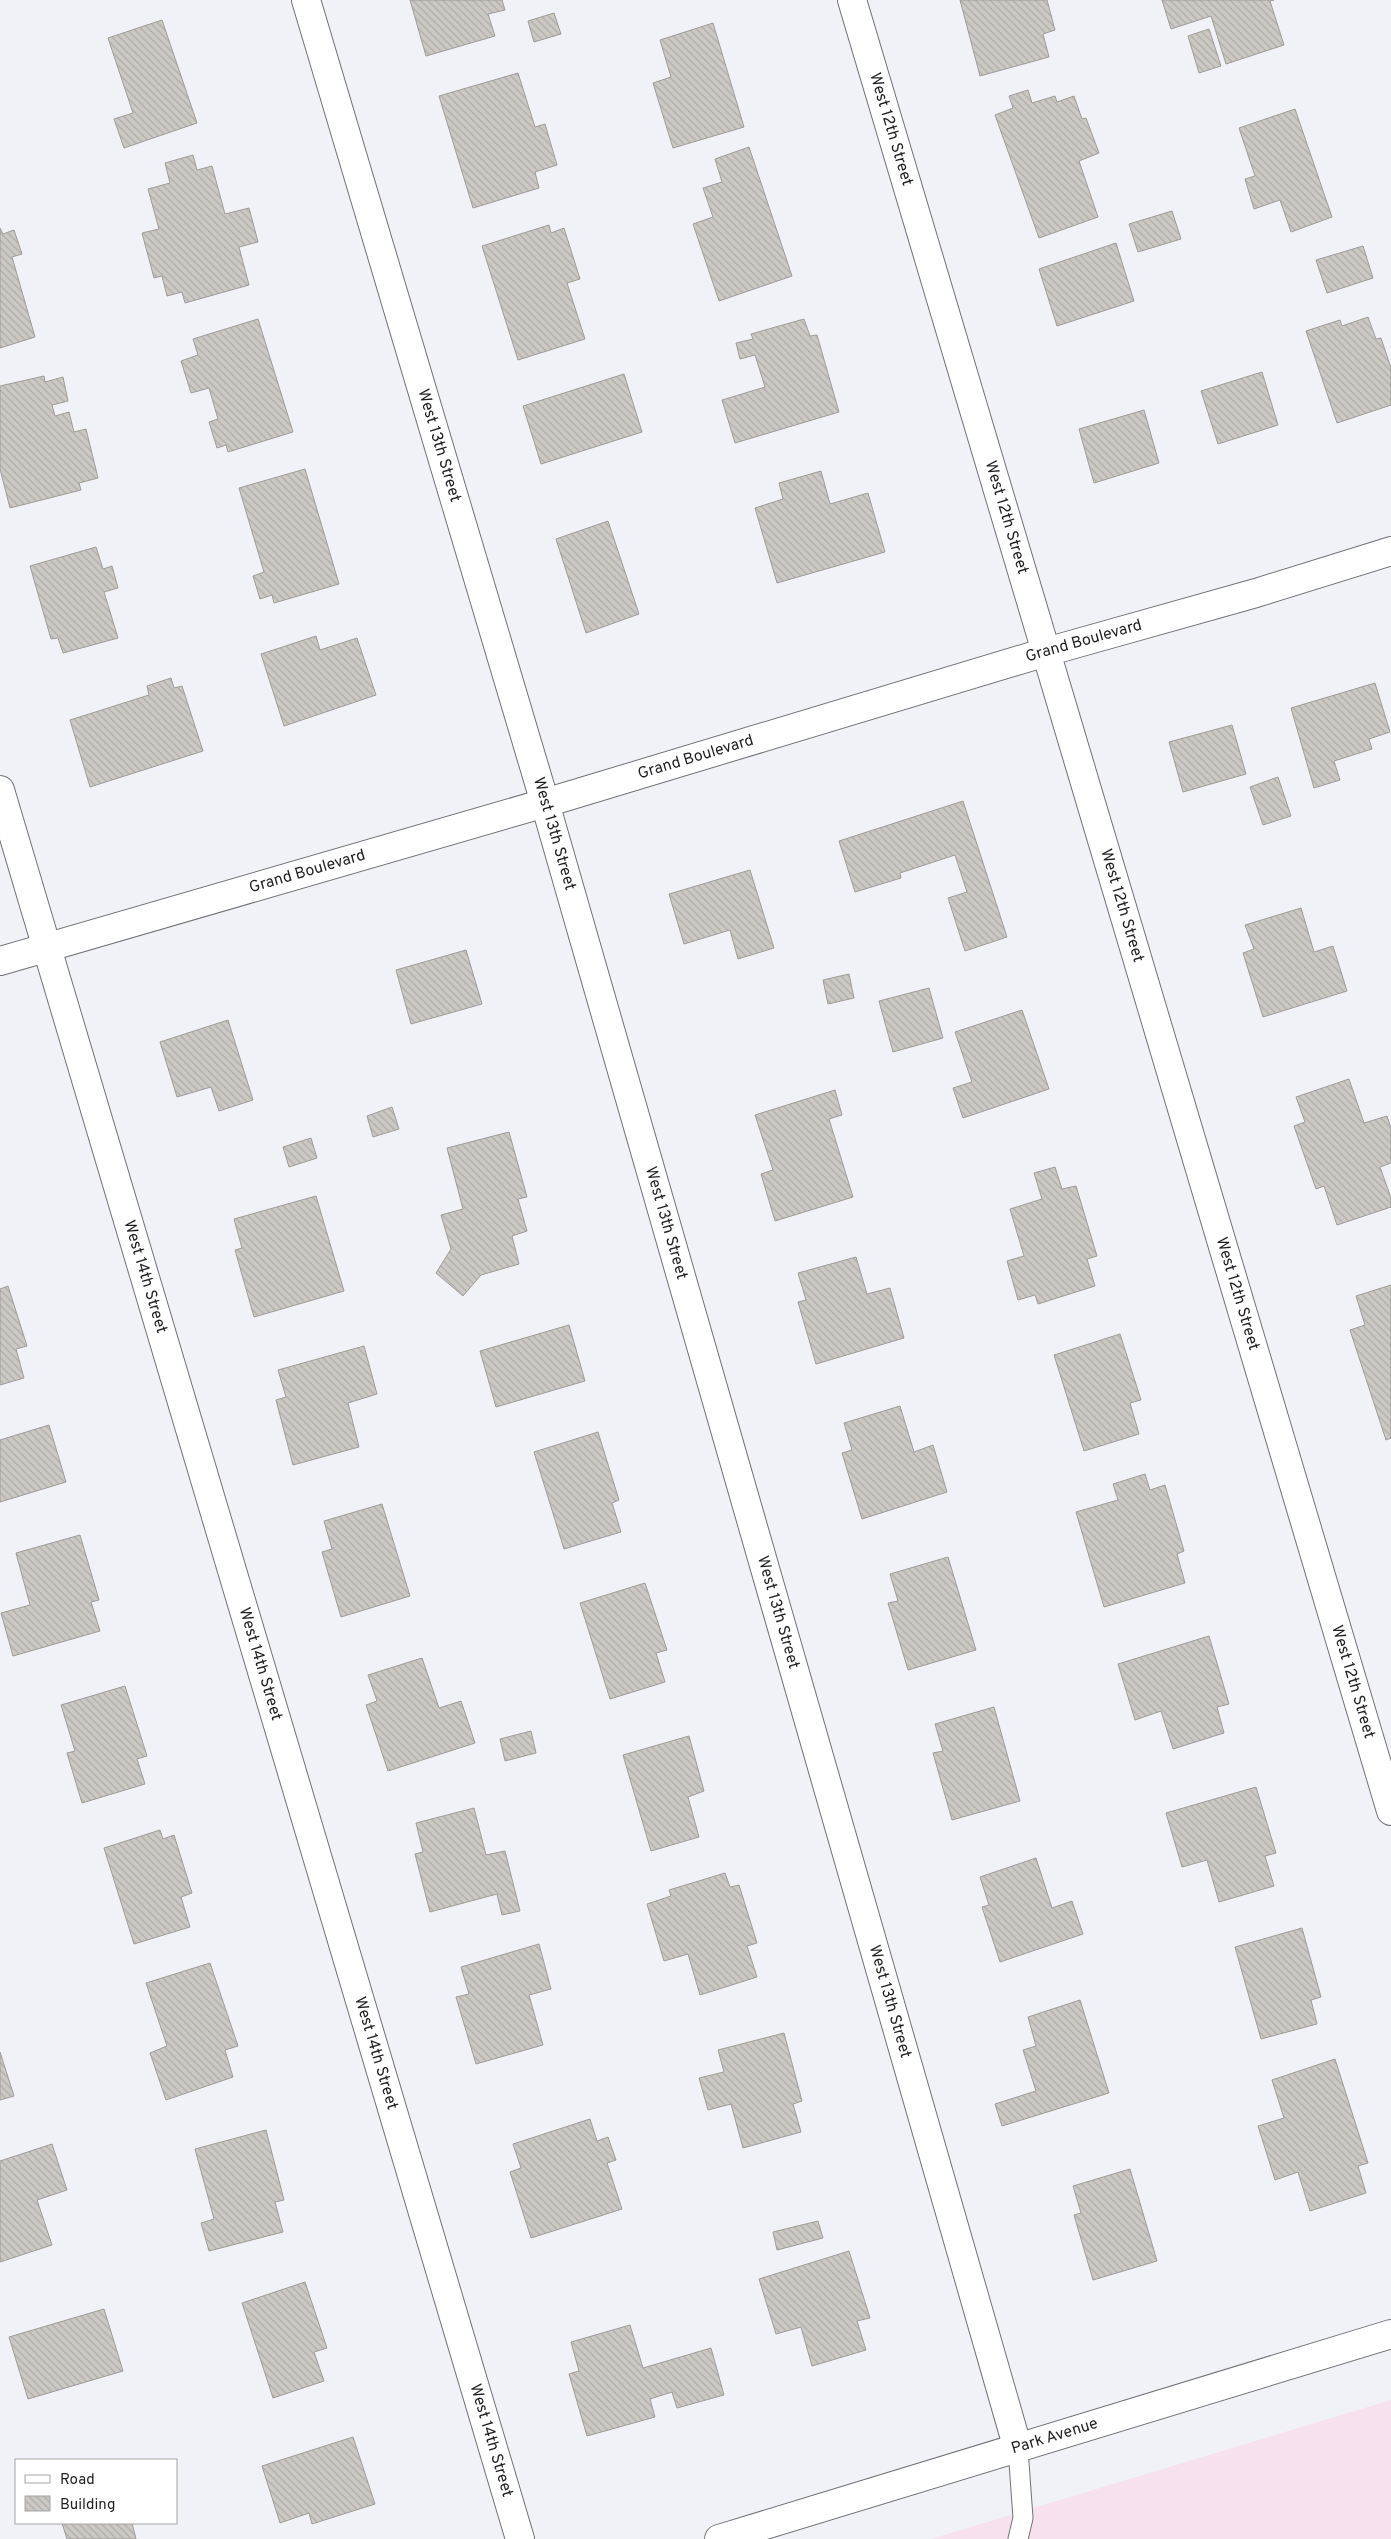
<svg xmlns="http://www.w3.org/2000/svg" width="1391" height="2539" font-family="Overpass,sans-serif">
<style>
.education{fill:#f8e1ee}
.building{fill:url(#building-back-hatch);stroke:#9f9c98}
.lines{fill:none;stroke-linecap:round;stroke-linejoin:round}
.lane-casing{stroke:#707276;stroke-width:21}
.street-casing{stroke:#707276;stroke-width:30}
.secondary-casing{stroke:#707276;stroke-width:30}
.lane{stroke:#fff;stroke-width:19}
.street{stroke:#fff;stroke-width:28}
.secondary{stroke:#fff;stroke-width:28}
.labels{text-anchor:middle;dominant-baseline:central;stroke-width:4;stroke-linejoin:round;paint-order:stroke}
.street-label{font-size:16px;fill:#1e1f20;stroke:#fff}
</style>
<defs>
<pattern id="building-back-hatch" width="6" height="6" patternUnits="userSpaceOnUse" patternTransform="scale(1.25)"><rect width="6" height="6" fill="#ccc8c4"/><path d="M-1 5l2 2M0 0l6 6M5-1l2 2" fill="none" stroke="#afaba8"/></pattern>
</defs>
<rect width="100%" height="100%" fill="#f0f2f7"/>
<path class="education" d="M1391,2400v139h-460z"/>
<g class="building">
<path d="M410,0h92l3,10 -17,4 7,22 -69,20z"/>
<path d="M960,0h87l8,30 -12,4 6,23 -69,19z"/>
<path d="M1162,0h112l-4,1 14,44 -58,19 -15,-48 -40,13z"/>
<path d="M554,13l7,21 -27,8 -6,-21z"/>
<path d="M162,20l35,103 -73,25 -10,-29 19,-6 -25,-75z"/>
<path d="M713,23l31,104 -71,21 -20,-65 18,-6 -11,-37z"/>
<path d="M1209,29l12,37 -22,7 -11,-37z"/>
<path d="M518,73l17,54 10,-3 12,41 -22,7 4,16 -66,20 -34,-112z"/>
<path d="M1028,90l4,13 23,-7 2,6 17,-6 8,23 4,-1 13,35 -20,8 19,56 -59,21 -44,-123 18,-7 -4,-12z"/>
<path d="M1295,109l37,108 -41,15 -11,-32 -26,9 -9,-30 10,-3 -16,-48z"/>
<path d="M749,147l43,129 -73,25 -26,-77 20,-7 -10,-29 19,-6 -7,-23z"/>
<path d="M193,155l4,15 15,-4 13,48 24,-6 9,34 -19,5 10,38 -64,18 -3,-11 -15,4 -5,-20 -8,2 -12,-45 17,-4 -11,-40 22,-6 -5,-20z"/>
<path d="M1172,211l9,28 -43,13 -9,-28z"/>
<path d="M549,225l2,8 13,-5 16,51 -13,4 18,56 -67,21 -36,-114z"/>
<path d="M0,228l3,6 11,-4 8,24 -10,3 23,80 -35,11z"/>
<path d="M1116,243l18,58 -77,25 -18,-57z"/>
<path d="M1363,246l10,32 -46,15 -11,-33z"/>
<path d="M1368,317l8,22 5,-1 10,30v37l-54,18 -31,-92 34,-11 2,6z"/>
<path d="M258,319l35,113 -65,20 -2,-7 -9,3 -8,-26 9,-3 -9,-31 -18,5 -10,-32 17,-6 -5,-16z"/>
<path d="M804,319l6,17 7,-1 22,77 -104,31 -13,-43 43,-13 -10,-32 -15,4 -4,-16 17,-4 -2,-5z"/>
<path d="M1262,372l16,53 -60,19 -17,-53z"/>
<path d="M624,374l18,58 -101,32 -18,-58z"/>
<path d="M44,376l1,6 18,-5 5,24 -16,4 3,11 14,-4 5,20 12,-3 12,49 -19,5 2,7 -71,18 -10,-39v-83z"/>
<path d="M1144,410l15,53 -65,20 -15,-54z"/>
<path d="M305,469l34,115 -65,19 -2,-8 -12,4 -7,-23 11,-4 -25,-84z"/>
<path d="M821,471l9,33 38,-11 17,59 -108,31 -22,-75 28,-9 -4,-16z"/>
<path d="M608,521l31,93 -53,19 -30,-94z"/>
<path d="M96,547l7,22 9,-3 6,22 -14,4 14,46 -55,15 -5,-15 -7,1 -21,-73z"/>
<path d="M316,636l4,14 37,-12 19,57 -92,31 -23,-72z"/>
<path d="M171,678l3,10 8,-2 21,65 -113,36 -20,-67 79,-25 -2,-9z"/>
<path d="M1375,683l15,49 -21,7 3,10 -38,12 6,19 -26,8 -23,-80z"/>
<path d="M1232,725l14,49 -63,18 -14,-50z"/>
<path d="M1278,777l13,39 -28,9 -13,-38z"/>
<path d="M963,801l44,136 -42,14 -17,-53 19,-6 -12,-37 -55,18 1,5 -46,14 -16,-51z"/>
<path d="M750,870l24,78 -36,11 -8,-29 -46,14 -15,-50z"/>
<path d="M1301,908l13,44 19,-6 14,45 -84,26 -20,-64 11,-4 -9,-24z"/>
<path d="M466,950l16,54 -71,20 -15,-54z"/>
<path d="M849,974l5,24 -26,6 -5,-24z"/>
<path d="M929,988l14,50 -50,14 -14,-51z"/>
<path d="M1022,1010l27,79 -86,29 -10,-30 19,-6 -17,-50z"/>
<path d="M228,1020l25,80 -34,11 -8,-24 -34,10 -17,-55z"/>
<path d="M1349,1079l15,44 23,-7 4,12v35l-11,4 11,31v9l-54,18 -13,-39 -8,3 -22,-63 11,-4 -9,-25z"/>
<path d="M835,1090l7,25 -13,4 24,78 -78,24 -14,-47 12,-4 -18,-55z"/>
<path d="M392,1107l7,22 -26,8 -6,-21z"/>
<path d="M509,1132l18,65 -9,2 9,32 -15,5 7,28 -38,11 -18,21 -27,-23 15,-24 -10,-34 22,-6 -16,-61z"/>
<path d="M311,1138l6,20 -28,9 -6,-20z"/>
<path d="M1055,1167l7,22 14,-3 21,70 -10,3 8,27 -57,18 -3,-9 -17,5 -11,-39 17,-5 -14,-47 32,-10 -8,-26z"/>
<path d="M316,1196l28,95 -90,26 -19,-67 7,-2 -8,-29z"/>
<path d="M856,1257l11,37 23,-6 14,50 -88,26 -18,-62 8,-2 -8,-27z"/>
<path d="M1391,1285v153l-5,2 -36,-110 15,-5 -9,-29z"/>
<path d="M8,1286l19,60 -11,3 8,29 -24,7v-96z"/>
<path d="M569,1325l16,56 -89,26 -16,-56z"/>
<path d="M1120,1334l21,66 -11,3 9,31 -55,17 -30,-96z"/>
<path d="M364,1346l13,48 -29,9 11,44 -66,18 -17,-65 10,-3 -8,-27z"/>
<path d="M900,1406l14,46 19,-7 14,47 -85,27 -20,-66 10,-3 -8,-27z"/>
<path d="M49,1425l17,57 -66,20v-62z"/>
<path d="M598,1432l21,68 -7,3 9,29 -57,17 -30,-97z"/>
<path d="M1145,1474l5,16 15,-5 19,66 -7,3 8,29 -81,24 -28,-95 42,-12 -5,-16z"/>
<path d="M382,1504l28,92 -69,21 -19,-65 10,-3 -8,-28z"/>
<path d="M80,1535l19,65 -8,2 9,29 -87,25 -12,-43 29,-8 -14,-52z"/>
<path d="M948,1557l28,93 -68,20 -20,-67 10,-2 -8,-27z"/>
<path d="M645,1583l22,67 -11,3 9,29 -55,17 -30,-96z"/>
<path d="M1209,1636l20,68 -12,3 7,26 -51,16 -12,-38 -26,9 -17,-56z"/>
<path d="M422,1658l17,50 22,-7 14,42 -87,28 -22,-66 11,-4 -9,-26z"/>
<path d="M125,1686l22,70 -10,3 8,25 -63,19 -15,-50 8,-2 -14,-46z"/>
<path d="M994,1707l26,94 -68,19 -19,-67 10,-2 -8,-27z"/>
<path d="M531,1731l5,22 -31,8 -5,-22z"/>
<path d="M689,1736l15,55 -16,6 11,40 -48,14 -28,-96z"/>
<path d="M1256,1787l20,66 -11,3 9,30 -55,16 -12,-42 -25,7 -16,-54z"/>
<path d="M474,1808l12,47 19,-4 15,60 -18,4 -5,-21 -67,18 -15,-58 8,-2 -7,-29z"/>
<path d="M160,1830l3,9 11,-4 18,58 -11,4 9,30 -56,17 -30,-96z"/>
<path d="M1036,1858l16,50 20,-7 11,33 -83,28 -18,-55 7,-2 -9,-28z"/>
<path d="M725,1873l5,14 9,-2 18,58 -10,3 10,31 -57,18 -12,-41 -24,7 -17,-57 24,-8 -2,-6z"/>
<path d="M1302,1928l19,69 -10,3 6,24 -56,15 -26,-92z"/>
<path d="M539,1944l12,45 -22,6 14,50 -67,19 -20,-67 13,-3 -8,-27z"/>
<path d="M210,1963l28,83 -13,4 8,27 -67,23 -16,-47 17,-7 -21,-63z"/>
<path d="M1080,2000l29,93 -107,33 -7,-22 41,-13 -13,-41 13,-4 -8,-29z"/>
<path d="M784,2033l18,68 -9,3 8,28 -58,16 -12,-44 -23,6 -9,-32 25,-6 -6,-22z"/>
<path d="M0,2052l14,44 -14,4z"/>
<path d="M1335,2059l33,104 -10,3 8,27 -56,18 -12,-39 -23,8 -17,-54 26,-8 -12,-38z"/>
<path d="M590,2119l7,22 11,-4 8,23 -9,3 15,46 -91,29 -21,-66 11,-4 -8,-24z"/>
<path d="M266,2130l18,70 -9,2 8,30 -74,19 -8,-28 13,-4 -19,-70z"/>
<path d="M52,2144l15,46 -30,10 15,45 -52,17v-101z"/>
<path d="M1130,2169l27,92 -64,19 -19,-65 7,-2 -8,-27z"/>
<path d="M818,2221l5,17 -46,12 -4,-18z"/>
<path d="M849,2251l21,67 -13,3 9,29 -54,16 -11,-39 -25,7 -17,-55z"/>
<path d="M305,2282l22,66 -13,4 10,29 -51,17 -31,-95z"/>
<path d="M104,2309l19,62 -95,28 -19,-62z"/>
<path d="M630,2325l13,43 68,-20 13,47 -47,13 -5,-16 -22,7 5,18 -68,19 -18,-62 10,-3 -8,-29z"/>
<path d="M353,2437l22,67 -63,20 -3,-11 -29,10 -18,-57z"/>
<path d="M62,2523h70l4,16h-69z"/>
</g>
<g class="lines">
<defs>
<path id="lane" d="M1018,2539l5,-21 -5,-69"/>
<g id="street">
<path id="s1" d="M306,0l239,803 473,1646"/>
<path id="s2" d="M852,0l539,1811"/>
<path id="s3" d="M0,790l520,1749"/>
<path id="s4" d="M719,2539l672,-205"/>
</g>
<g id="secondary">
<path id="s5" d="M0,961l545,-158 501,-151 210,-59 135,-42"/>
</g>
</defs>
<use href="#lane" class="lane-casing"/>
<use href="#street" class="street-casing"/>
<use href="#secondary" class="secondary-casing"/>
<use href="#lane" class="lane"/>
<use href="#street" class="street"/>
<use href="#secondary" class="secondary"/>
</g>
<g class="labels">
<g class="street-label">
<text stroke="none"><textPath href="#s2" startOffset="135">West 12th Street</textPath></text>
<text stroke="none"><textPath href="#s1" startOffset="465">West 13th Street</textPath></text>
<text stroke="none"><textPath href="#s2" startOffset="540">West 12th Street</textPath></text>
<text stroke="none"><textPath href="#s5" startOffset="1130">Grand Boulevard</textPath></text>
<text stroke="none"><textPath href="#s5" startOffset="725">Grand Boulevard</textPath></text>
<text stroke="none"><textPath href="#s1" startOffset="870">West 13th Street</textPath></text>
<text stroke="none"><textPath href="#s5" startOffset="320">Grand Boulevard</textPath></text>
<text stroke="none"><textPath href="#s2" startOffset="945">West 12th Street</textPath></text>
<text stroke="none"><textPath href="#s1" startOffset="1275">West 13th Street</textPath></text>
<text stroke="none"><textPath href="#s3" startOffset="508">West 14th Street</textPath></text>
<text stroke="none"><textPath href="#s2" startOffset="1350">West 12th Street</textPath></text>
<text stroke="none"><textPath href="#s1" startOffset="1680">West 13th Street</textPath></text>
<text stroke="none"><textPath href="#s3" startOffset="912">West 14th Street</textPath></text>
<text stroke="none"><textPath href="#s2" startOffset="1755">West 12th Street</textPath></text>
<text stroke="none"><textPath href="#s1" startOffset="2085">West 13th Street</textPath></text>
<text stroke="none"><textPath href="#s3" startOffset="1318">West 14th Street</textPath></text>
<text stroke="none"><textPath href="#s4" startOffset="351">Park Avenue</textPath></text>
<text stroke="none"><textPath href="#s3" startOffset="1722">West 14th Street</textPath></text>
</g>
</g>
<rect x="15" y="2459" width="162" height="65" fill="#ffffff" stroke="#a5a5a6"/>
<rect x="25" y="2475" width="25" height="8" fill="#ffffff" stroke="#a5a5a6"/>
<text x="60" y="2484" font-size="15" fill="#1e1f20">Road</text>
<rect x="25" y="2496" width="25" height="15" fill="url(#building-back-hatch)" stroke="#a5a5a6"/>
<text x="60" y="2509" font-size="15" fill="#1e1f20">Building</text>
</svg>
